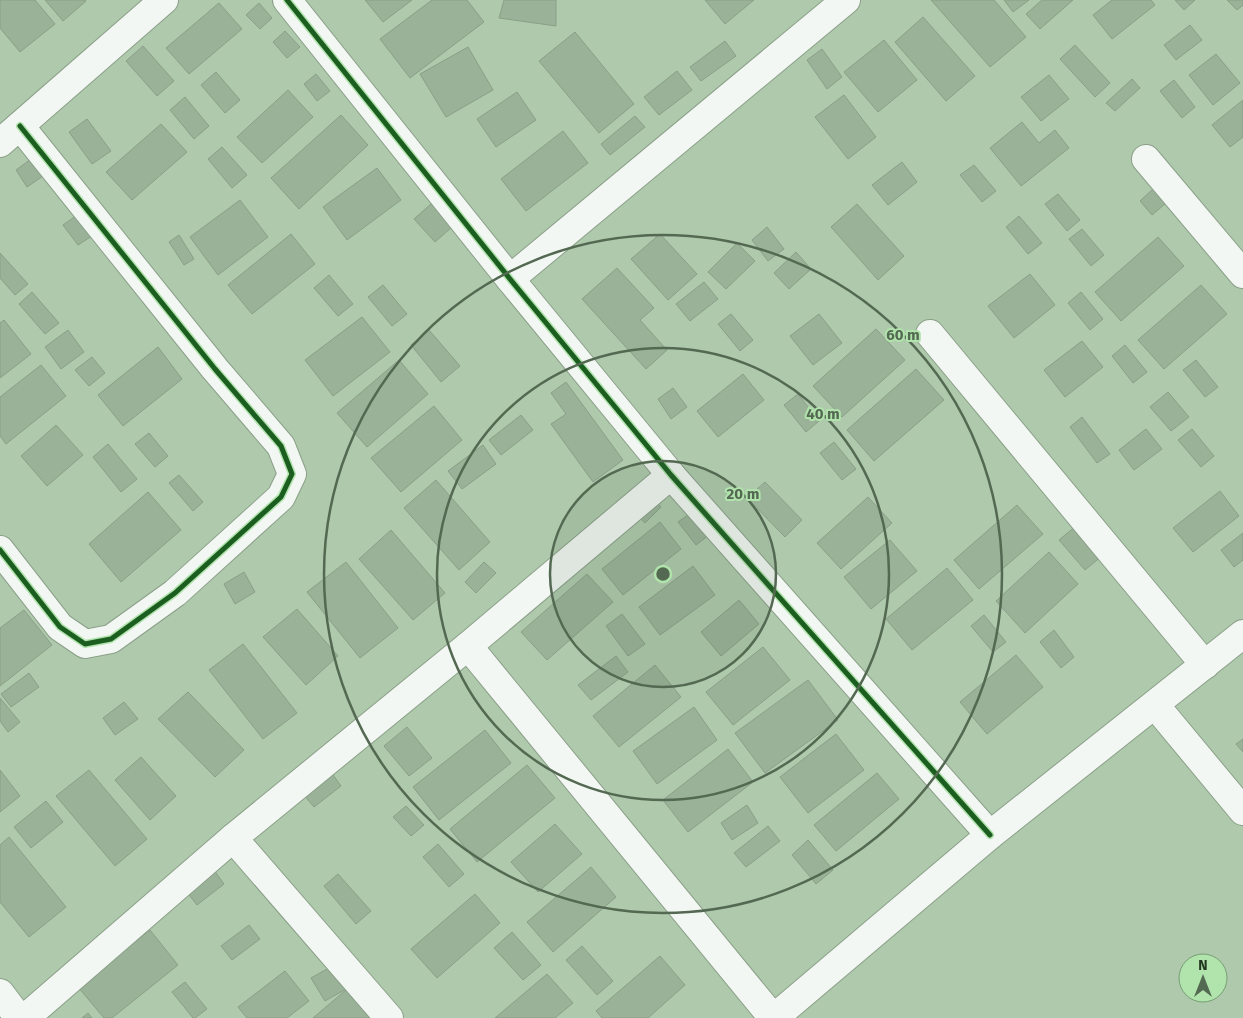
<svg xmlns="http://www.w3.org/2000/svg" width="1243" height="1018" font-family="'Fira Sans',sans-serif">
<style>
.building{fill:#9ab298;stroke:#8a9f88}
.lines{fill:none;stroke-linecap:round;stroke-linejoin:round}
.minor-casing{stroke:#8ba089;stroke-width:30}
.minor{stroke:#f3f7f3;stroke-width:28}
.cycleway-casing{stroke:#b1e3ac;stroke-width:8}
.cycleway{stroke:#1b5e20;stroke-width:5}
.ring{fill:none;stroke:#546952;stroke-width:2.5}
.centre{fill:#546952;stroke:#b1e3ac;stroke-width:2.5}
.ring-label{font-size:15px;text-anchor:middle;font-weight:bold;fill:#546952;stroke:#b1e3ac;stroke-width:4;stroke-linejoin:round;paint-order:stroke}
</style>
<rect width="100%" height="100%" fill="#afc9ac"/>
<g class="building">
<path d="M0,0h35l20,24 -35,28 -20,-24z"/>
<path d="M45,0h40l1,1 -23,20z"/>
<path d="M365,0h47l-29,22z"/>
<path d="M432,0h35l17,22 -74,56 -30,-39z"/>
<path d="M504,0h52v26l-57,-8z"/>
<path d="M705,0h49l-29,24z"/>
<path d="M931,0h63l32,37 -36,30z"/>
<path d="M1004,0h25l-16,12z"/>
<path d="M1042,0h31l-33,29 -14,-15z"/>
<path d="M1112,0h39l4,5 -43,34 -19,-24z"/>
<path d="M1175,0h20l-11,10z"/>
<path d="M1227,0h16v5l-6,5z"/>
<path d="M219,3l23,26 -53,45 -23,-26z"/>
<path d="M259,3l13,15 -12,11 -14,-14z"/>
<path d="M923,17l52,59 -29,25 -51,-59z"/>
<path d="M1190,25l12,15 -26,20 -12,-15z"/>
<path d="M285,31l15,16 -13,11 -14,-16z"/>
<path d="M575,32l59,72 -35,29 -60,-72z"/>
<path d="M884,40l33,40 -39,32 -34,-40z"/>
<path d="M725,41l11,15 -35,25 -11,-14z"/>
<path d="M1075,45l35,38 -15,14 -35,-38z"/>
<path d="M143,46l31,35 -17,15 -31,-35z"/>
<path d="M468,47l25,43 -47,27 -26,-43z"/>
<path d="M822,49l20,28 -15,12 -20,-29z"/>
<path d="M1216,54l24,29 -27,22 -24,-30z"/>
<path d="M677,71l15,19 -33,25 -15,-18z"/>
<path d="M216,72l24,28 -15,13 -24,-28z"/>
<path d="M316,74l14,17 -13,10 -13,-17z"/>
<path d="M1049,75l20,24 -28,22 -20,-24z"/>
<path d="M1132,79l8,9 -25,23 -9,-8z"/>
<path d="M1174,80l21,27 -13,11 -22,-27z"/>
<path d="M288,90l25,27 -51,46 -25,-26z"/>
<path d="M517,92l19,28 -40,27 -19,-28z"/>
<path d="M844,95l32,42 -28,22 -33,-42z"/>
<path d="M185,97l24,29 -15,13 -24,-29z"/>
<path d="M1243,100v37l-13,10 -18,-22z"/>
<path d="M341,115l27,30 -69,64 -28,-31z"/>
<path d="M635,116l10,11 -35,28 -9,-11z"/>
<path d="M87,119l24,32 -19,13 -23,-32z"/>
<path d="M1022,122l17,21 16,-13 14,18 -48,38 -31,-38z"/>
<path d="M161,124l26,28 -55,48 -26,-28z"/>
<path d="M563,131l25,32 -62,48 -25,-32z"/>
<path d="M222,147l25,28 -15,13 -24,-29z"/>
<path d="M31,159l12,17 -16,11 -11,-17z"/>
<path d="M902,162l15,20 -29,23 -16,-20z"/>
<path d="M974,165l22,26 -14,11 -22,-27z"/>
<path d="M377,168l24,32 -54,40 -24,-33z"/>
<path d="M1153,189l12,15 -13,11 -12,-14z"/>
<path d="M1058,194l22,26 -13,11 -22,-27z"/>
<path d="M240,200l28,37 -50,38 -28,-38z"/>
<path d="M432,203l20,24 -17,15 -21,-23z"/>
<path d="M857,204l47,52 -26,24 -47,-53z"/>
<path d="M80,213l15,21 -17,11 -15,-20z"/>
<path d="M1019,216l23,27 -14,11 -22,-27z"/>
<path d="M767,227l17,22 -16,12 -16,-21z"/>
<path d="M1082,229l22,26 -13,11 -22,-27z"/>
<path d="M291,234l24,30 -63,50 -24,-29z"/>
<path d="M660,234l37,40 -29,26 -37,-41z"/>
<path d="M179,235l15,24 -10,6 -15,-23z"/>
<path d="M1158,237l26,29 -63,55 -26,-29z"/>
<path d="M737,243l18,18 -29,28 -18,-17z"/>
<path d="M796,252l15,17 -22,20 -15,-16z"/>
<path d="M0,253l28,31 -13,11 -15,-17z"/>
<path d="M617,268l37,40 -14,12 27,30 -21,19 -64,-70z"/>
<path d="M1030,274l25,31 -41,33 -26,-32z"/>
<path d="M329,275l24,29 -15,12 -24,-28z"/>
<path d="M704,282l14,17 -28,22 -14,-17z"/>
<path d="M383,285l24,29 -15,12 -24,-29z"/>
<path d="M1201,285l26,29 -63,55 -26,-29z"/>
<path d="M32,292l27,31 -14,11 -26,-30z"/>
<path d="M1081,292l22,27 -13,11 -22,-27z"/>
<path d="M731,314l22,26 -13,11 -22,-27z"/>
<path d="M819,314l23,29 -29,22 -23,-29z"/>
<path d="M362,317l28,35 -57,44 -28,-36z"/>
<path d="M4,320l27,34 -31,24v-55z"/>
<path d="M876,329l29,31 -63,57 -29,-31z"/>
<path d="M68,330l16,22 -23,17 -16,-22z"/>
<path d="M429,330l31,36 -19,16 -30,-37z"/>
<path d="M1082,341l21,26 -38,30 -21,-27z"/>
<path d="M1125,345l22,27 -14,11 -21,-27z"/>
<path d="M158,347l24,32 -59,47 -25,-31z"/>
<path d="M92,357l13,16 -16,13 -14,-16z"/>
<path d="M399,360l29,34 -61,53 -30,-34z"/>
<path d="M1196,360l22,27 -13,10 -22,-27z"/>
<path d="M41,365l25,31 -60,48 -6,-8v-39z"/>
<path d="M916,369l28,31 -70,61 -27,-31z"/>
<path d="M743,374l21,26 -46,37 -21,-26z"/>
<path d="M566,382l57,78 -30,22 -42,-58 15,-10 -15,-21z"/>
<path d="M673,388l14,19 -16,12 -13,-20z"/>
<path d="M1168,392l21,25 -18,14 -21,-24z"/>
<path d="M798,394l21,27 -13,11 -22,-27z"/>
<path d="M434,406l28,34 -61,52 -30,-34z"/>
<path d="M521,415l12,15 -32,25 -12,-15z"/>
<path d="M1082,417l28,37 -13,9 -27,-36z"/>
<path d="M56,425l27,30 -36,31 -26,-30z"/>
<path d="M1146,429l16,20 -28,21 -15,-20z"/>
<path d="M1192,429l22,27 -13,11 -23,-27z"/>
<path d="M149,433l19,23 -13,11 -20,-23z"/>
<path d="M834,442l22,27 -14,11 -22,-27z"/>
<path d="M108,444l29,35 -16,13 -28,-35z"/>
<path d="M483,445l13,19 -34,25 -14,-18z"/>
<path d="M179,475l24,27 -10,9 -24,-28z"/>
<path d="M436,480l54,62 -31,28 -55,-62z"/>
<path d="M765,482l37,38 -17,17 -38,-39z"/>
<path d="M1220,491l19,25 -46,36 -20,-24z"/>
<path d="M148,492l33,38 -60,52 -32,-38z"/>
<path d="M868,497l24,26 -51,46 -24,-26z"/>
<path d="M654,499l7,8 -16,16 -8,-8z"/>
<path d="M1017,505l26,29 -64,55 -25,-29z"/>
<path d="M692,512l17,23 -13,10 -18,-23z"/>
<path d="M660,522l21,27 -58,46 -21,-26z"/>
<path d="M1077,525l26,30 -18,15 -26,-30z"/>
<path d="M391,530l54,63 -32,27 -54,-61z"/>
<path d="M1243,533v27l-9,7 -13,-17z"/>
<path d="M890,540l27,31 -46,38 -27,-32z"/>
<path d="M1049,552l29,32 -53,49 -29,-32z"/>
<path d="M346,562l52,66 -38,30 -53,-66z"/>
<path d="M484,562l12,11 -20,20 -11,-11z"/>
<path d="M693,566l22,29 -55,40 -21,-28z"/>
<path d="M947,568l26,32 -61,50 -26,-31z"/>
<path d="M244,572l11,20 -20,12 -11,-20z"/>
<path d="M587,574l26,28 -66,58 -26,-28z"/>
<path d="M739,600l20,24 -38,32 -20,-24z"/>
<path d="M297,609l41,47 -32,29 -43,-48z"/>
<path d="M24,610l28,35 -52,41v-58z"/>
<path d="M622,614l23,30 -17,12 -22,-30z"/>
<path d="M984,615l22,27 -13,10 -22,-26z"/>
<path d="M1054,630l20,27 -13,11 -21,-26z"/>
<path d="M243,644l54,69 -34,26 -54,-69z"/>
<path d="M763,647l27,33 -57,45 -27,-33z"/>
<path d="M1016,655l27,32 -56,47 -27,-32z"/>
<path d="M616,656l12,16 -37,28 -13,-15z"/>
<path d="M655,665l26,32 -62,50 -26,-31z"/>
<path d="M29,673l10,14 -28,20 -10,-13z"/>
<path d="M808,680l30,40 -73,53 -30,-40z"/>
<path d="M188,692l56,58 -29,27 -57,-58z"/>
<path d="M0,698l20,24 -12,10 -8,-11z"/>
<path d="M124,702l14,17 -23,16 -12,-17z"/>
<path d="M694,707l23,33 -60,44 -24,-33z"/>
<path d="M407,727l25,31 -23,18 -25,-30z"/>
<path d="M485,730l26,33 -72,57 -26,-33z"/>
<path d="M836,734l28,36 -56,43 -28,-36z"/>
<path d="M1243,739v13l-7,-8z"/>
<path d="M728,749l25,33 -65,50 -25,-32z"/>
<path d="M141,757l35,39 -26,24 -35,-40z"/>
<path d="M527,765l28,33 -78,64 -27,-33z"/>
<path d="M0,770l20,26 -20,16z"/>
<path d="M89,770l58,69 -32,27 -59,-70z"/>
<path d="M331,772l10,14 -27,21 -11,-13z"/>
<path d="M877,773l22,26 -63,52 -22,-26z"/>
<path d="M46,801l17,21 -32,26 -17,-21z"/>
<path d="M747,805l11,18 -26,17 -11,-17z"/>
<path d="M406,806l18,19 -13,11 -18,-19z"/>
<path d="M555,824l27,30 -44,38 -27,-30z"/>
<path d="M768,826l12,15 -34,26 -12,-14z"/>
<path d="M9,837l57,70 -37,30 -29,-35v-57z"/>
<path d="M808,840l25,30 -17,14 -24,-29z"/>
<path d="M438,844l26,30 -15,13 -26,-30z"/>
<path d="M591,867l25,30 -63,55 -26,-30z"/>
<path d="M214,870l10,14 -27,21 -11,-14z"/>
<path d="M338,874l33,37 -15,13 -32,-38z"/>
<path d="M475,894l25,29 -63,55 -26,-29z"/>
<path d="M249,925l11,14 -28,21 -11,-14z"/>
<path d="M150,930l28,35 -66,53h-8l-26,-31z"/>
<path d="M512,932l29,33 -18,15 -29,-32z"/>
<path d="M582,946l31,35 -16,14 -31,-35z"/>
<path d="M660,956l25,29 -37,33h-46l-6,-7z"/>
<path d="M334,965l14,23 -23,13 -14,-23z"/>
<path d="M285,971l24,30 -22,17h-40l-9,-11z"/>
<path d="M547,974l26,29 -18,15h-60z"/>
<path d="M185,982l22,27 -12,9h-2l-21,-26z"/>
<path d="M347,989l26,29h-60z"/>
<path d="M88,1013l4,5h-10z"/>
</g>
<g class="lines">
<defs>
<g id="minor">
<path d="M287,0l223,279 161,196 319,360"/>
<path d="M0,143l164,-143"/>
<path d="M1146,159l97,115"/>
<path d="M510,279l336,-279"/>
<path d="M930,334l275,331"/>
<path d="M0,550l60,77 25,17 26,-5 64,-46 106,-96 11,-23 -11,-28 -66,-77 -195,-243"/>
<path d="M468,646l305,372"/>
<path d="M1155,705l88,106"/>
<path d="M233,838l156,180"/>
<path d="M0,993l19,25"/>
<path d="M25,1018l208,-180 235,-192 203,-171"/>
<path d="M774,1018l216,-183 253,-201"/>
</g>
</defs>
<use href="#minor" class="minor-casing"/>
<use href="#minor" class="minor"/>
<defs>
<g id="cycleway">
<path d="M287,0l223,279 161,196 319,360"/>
<path d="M0,550l60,77 25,17 26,-5 64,-46 106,-96 11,-23 -11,-28 -66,-77 -195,-243"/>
</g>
</defs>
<use href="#cycleway" class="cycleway-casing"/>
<use href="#cycleway" class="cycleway"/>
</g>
<circle cx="663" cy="574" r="113" fill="#546952" fill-opacity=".12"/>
<g class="ring">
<circle cx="663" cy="574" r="113"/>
<circle cx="663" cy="574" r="226"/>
<circle cx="663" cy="574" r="339"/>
</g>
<circle cx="663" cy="574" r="8" class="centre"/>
<g class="ring-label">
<text x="903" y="340">60 m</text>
<text x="823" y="419">40 m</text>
<text x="743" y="499">20 m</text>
</g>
<g transform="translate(1203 978)"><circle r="24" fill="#b1e3ac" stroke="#789e74"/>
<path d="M0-4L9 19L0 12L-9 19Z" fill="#546952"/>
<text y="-8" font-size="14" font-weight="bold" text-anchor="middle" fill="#233621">N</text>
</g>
</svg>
